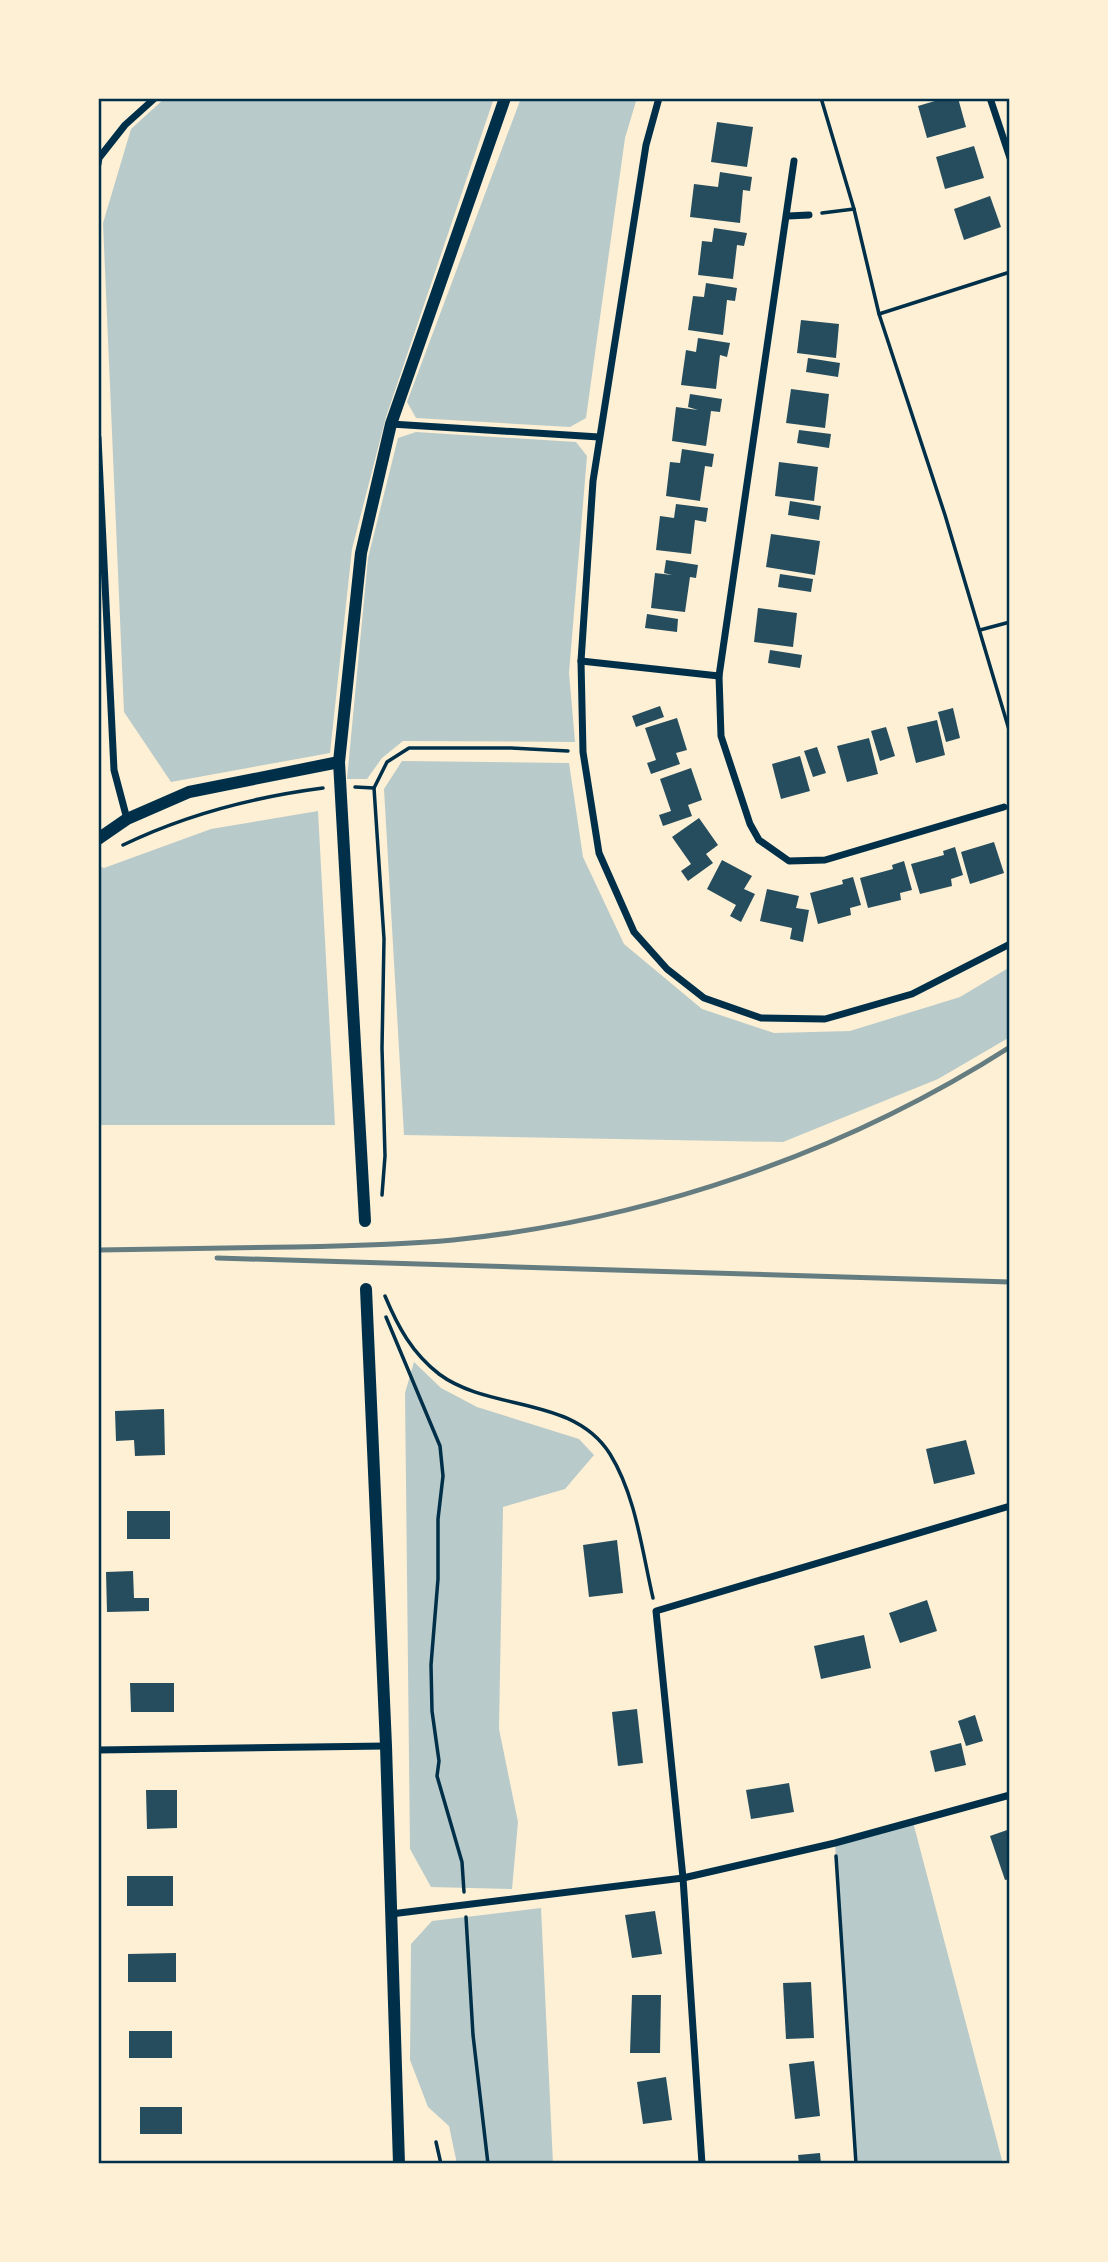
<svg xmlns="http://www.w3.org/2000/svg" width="1108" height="2262" font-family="Ubuntu,sans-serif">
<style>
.green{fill:#b9caca}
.building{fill:#264d5e}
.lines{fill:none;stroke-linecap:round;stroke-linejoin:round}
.path{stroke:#003049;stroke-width:3.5}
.minor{stroke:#003049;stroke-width:7}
.tertiary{stroke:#003049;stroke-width:12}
.rail{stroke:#657d81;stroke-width:5}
.neatline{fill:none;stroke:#003049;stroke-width:2.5}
</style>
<rect width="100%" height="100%" fill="#fdf0d5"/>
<g class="green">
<path d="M165,98h329l-108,319 -34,132 -22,204 -159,29 -47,-70 -21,-489 28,-94z"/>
<path d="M521,98h116l-12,40 -39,280 -16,9 -154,-9 -9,-16z"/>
<path d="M416,432l160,10 11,14 -18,217 6,69 -172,-1 -21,17 -15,21h-20l21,-221 30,-120z"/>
<path d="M402,761l167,2 14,94 41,87 78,65 72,24 76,-2 110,-34 50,-30v70l-72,42 -155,63 -379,-7 -20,-346z"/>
<path d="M318,811l17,314h-237v-259l6,2 107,-39z"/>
<path d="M414,1362l27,26 36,19 102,32 15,16 -29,34 -62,18 -4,222 19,93 -6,67 -81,-2 -21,-38 -5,-456z"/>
<path d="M913,1822l90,342h-147l-21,-321z"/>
<path d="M541,1908l12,256h-96l-8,-38 -21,-19 -18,-47 1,-116 21,-23z"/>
</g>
<g class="building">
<path d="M945,98h13l8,29 -39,11 -9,-32z"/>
<path d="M717,122l36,5 -6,40 -36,-5z"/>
<path d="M974,146l10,32 -39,11 -9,-32z"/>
<path d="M720,172l32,5 -2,14 -7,-1 -3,33 -50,-6 4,-33 24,3z"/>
<path d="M990,196l11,31 -37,13 -10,-31z"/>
<path d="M714,228l33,5 -3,13 -7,-1 -4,34 -35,-4 4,-34 10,1z"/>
<path d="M706,283l31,5 -2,13 -8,-1 -4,35 -35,-5 5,-34 11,1z"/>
<path d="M801,320l38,4 -3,34 -39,-5z"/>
<path d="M698,338l32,5 -3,14 -7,-2 -4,34 -35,-4 5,-35 10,2z"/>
<path d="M808,358l32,5 -2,14 -32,-5z"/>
<path d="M791,389l38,5 -4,34 -39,-5z"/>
<path d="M690,394l32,5 -2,13 -9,-1 -5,35 -34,-5 4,-34 22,3 -10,-3z"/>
<path d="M799,430l32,4 -2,14 -32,-5z"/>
<path d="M682,449l32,5 -2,13 -7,-1 -5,35 -34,-5 4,-34 10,1z"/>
<path d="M779,462l39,5 -4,34 -39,-5z"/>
<path d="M790,501l31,5 -2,14 -31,-5z"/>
<path d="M676,504l32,4 -2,14 -11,-2 -4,34 -35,-4 4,-34 14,2z"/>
<path d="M771,534l49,7 -5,34 -49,-8z"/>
<path d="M666,560l32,5 -2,13 -6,-1 -5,35 -34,-4 4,-35 17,2 -8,-2z"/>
<path d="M780,574l33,5 -2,13 -33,-5z"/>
<path d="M758,608l39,5 -4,34 -39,-5z"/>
<path d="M647,614l31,5 -1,13 -32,-4z"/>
<path d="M770,650l32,5 -2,13 -32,-5z"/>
<path d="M660,706l4,11 -28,10 -4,-11z"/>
<path d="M953,708l7,30 -14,4 -8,-30z"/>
<path d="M677,718l10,32 -11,3 4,11 -29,10 -4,-11 9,-3 -11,-32z"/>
<path d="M937,720l8,35 -29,8 -9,-36z"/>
<path d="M886,727l9,29 -15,5 -9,-30z"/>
<path d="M869,738l9,36 -31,8 -10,-36z"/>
<path d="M817,747l9,26 -13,4 -9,-26z"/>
<path d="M800,756l10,35 -29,8 -9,-35z"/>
<path d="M691,768l11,32 -14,5 4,11 -29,10 -4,-11 12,-4 -11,-32z"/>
<path d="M699,818l19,27 -12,9 7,9 -25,18 -7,-10 10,-7 -19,-27z"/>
<path d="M994,842l10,31 -34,11 -9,-32z"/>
<path d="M955,847l8,28 -12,4 1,7 -32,8 -9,-30 33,-9 -1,-4z"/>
<path d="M722,860l30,16 -8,13 11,5 -14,28 -11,-6 6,-11 -29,-16z"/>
<path d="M904,861l8,29 -12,3 1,7 -33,8 -8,-30 33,-9 -1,-4z"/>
<path d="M853,877l8,28 -11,3 1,7 -33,9 -8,-31 33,-9 -1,-4z"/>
<path d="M767,889l32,7 -3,12 13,2 -6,32 -13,-3 2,-11 -32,-7z"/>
<path d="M164,1409l1,46 -30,1 -1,-16 -18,1 -1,-30z"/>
<path d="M966,1440l9,34 -41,10 -8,-35z"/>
<rect x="127" y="1511" width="43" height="28"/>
<path d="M617,1540l6,53 -34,4 -6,-52z"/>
<path d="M133,1571l1,27h15v13l-42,1 -1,-40z"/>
<path d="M927,1600l10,31 -37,12 -11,-30z"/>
<path d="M864,1635l7,33 -50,11 -7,-33z"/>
<path d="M130,1683h44v29h-43z"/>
<path d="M637,1709l6,54 -25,3 -6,-54z"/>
<path d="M975,1715l8,26 -17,5 -8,-25z"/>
<path d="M961,1743l5,22 -31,7 -5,-21z"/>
<path d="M789,1783l5,29 -43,7 -5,-29z"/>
<path d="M146,1790h31v38l-30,1z"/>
<path d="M1010,1829v50l-5,1 -15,-44z"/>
<rect x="127" y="1876" width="46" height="30"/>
<path d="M655,1911l7,43 -30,4 -7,-43z"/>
<path d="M176,1953v29h-48v-28z"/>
<path d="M811,1982l3,56 -28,1 -3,-56z"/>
<path d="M632,1995h29l-1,58h-30z"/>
<rect x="129" y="2031" width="43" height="27"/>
<path d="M814,2061l6,55 -25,3 -6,-55z"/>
<path d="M666,2077l6,43 -29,4 -6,-42z"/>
<rect x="140" y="2107" width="42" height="27"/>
<path d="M820,2153l1,11h-22l-1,-9z"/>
</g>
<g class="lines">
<g class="path">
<path d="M821,98l33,111 25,105 66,201 65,218"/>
<path d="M822,213l32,-4"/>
<path d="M879,314l131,-42"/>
<path d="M980,630l30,-8"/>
<path d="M355,787l19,1"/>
<path d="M123,845c62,-30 131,-48 200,-57"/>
<path d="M382,1195l3,-39 -3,-108 2,-109 -10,-151 13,-26 22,-14h102l57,3"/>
<path d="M385,1296c13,31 27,57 54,78 51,38 134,21 171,80 26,42 32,97 43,144"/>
<path d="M386,1317l54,129 3,30 -5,43v60l-7,86 1,46 7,50 -2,15 25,86 2,30"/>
<path d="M836,1856l20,308"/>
<path d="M466,1917l7,118 15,129"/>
<path d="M436,2142l5,22"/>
</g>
<g class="minor">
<path d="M659,98l-13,47 -53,336 -12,180 2,91 16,101 35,79 33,37 37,29 57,20 64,1 87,-25 98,-50"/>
<path d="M990,98l20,60"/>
<path d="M794,161l-75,515 2,60 29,88 9,16 30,21 36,-1 179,-53"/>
<path d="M98,164l1,-6 26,-33 30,-27"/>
<path d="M788,216l21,-1"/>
<path d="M391,424l208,13"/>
<path d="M98,438l16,332 13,49"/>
<path d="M581,661l138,15"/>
<path d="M98,1750l288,-4"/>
<path d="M391,1914l292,-36 152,-35 175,-48"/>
<path d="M702,2164l-19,-286 -27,-267 354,-105"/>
</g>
<g class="tertiary">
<path d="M98,839l29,-20 62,-27 150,-30"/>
<path d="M365,1221l-26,-459 22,-209 30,-129 114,-326"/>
<path d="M366,1289l20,457 13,418"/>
</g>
<g class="rail">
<path d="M98,1250c65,-1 131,-2 196,-3 53,-1 107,-2 159,-7 196,-20 391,-87 557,-193"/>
<path d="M217,1258l793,24"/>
</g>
</g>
<rect width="1108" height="2262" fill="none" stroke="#fdf0d5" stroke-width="200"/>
<rect x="100" y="100" width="908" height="2062" class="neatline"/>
</svg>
